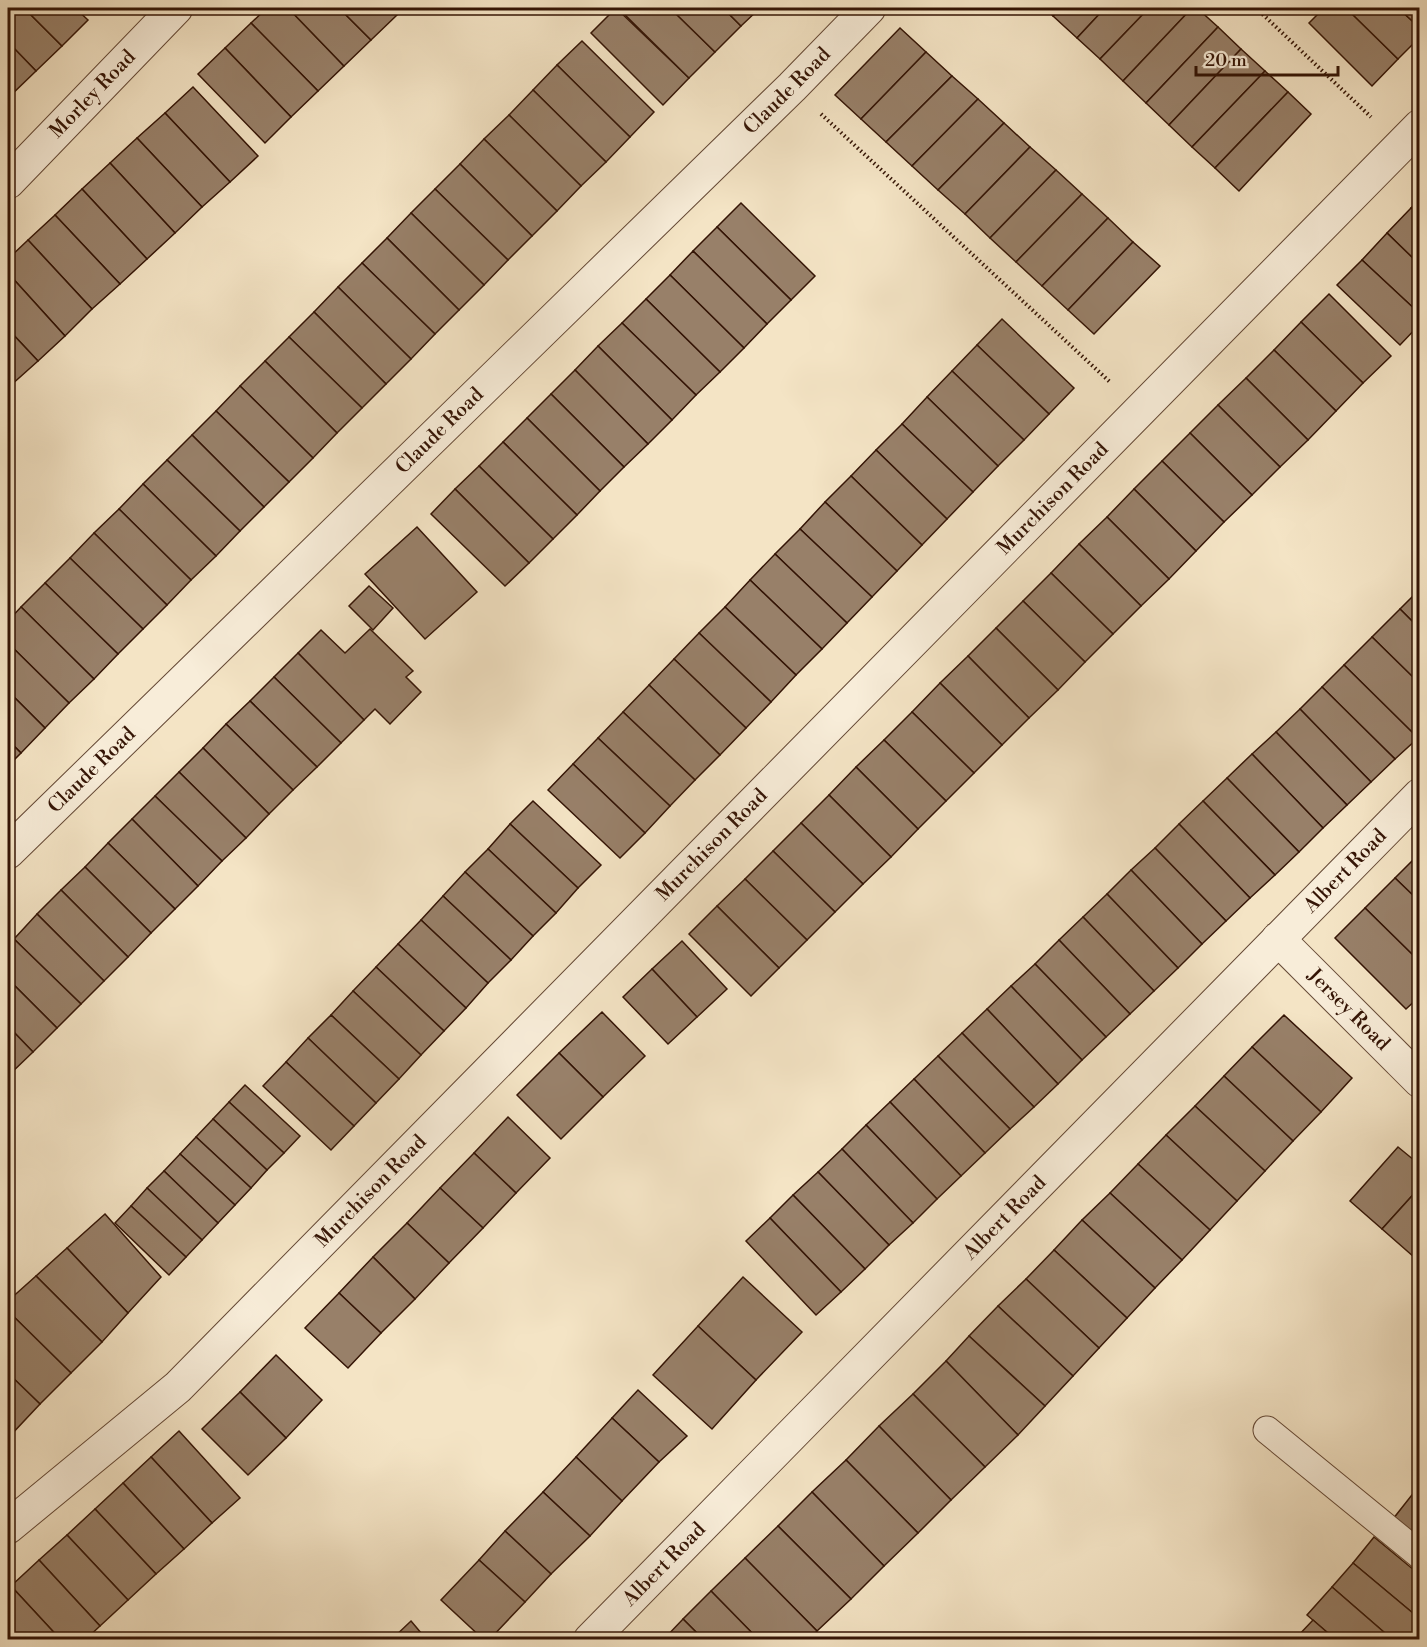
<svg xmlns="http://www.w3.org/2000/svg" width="1427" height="1647" font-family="'Libre Bodoni',serif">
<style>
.building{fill:#988069;stroke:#341405;stroke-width:1.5}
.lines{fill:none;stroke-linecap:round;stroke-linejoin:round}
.lane-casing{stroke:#644835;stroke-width:29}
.street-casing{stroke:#644835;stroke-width:35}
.path{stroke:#341405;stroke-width:4;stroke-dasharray:1.5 3;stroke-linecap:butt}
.lane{stroke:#f8edd9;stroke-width:27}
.street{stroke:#f8edd9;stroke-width:33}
.labels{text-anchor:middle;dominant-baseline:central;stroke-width:4.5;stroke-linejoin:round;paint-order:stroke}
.street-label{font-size:20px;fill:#341405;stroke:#f8edd9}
</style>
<rect width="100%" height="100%" fill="#f4e4c5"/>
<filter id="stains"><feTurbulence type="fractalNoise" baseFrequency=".00333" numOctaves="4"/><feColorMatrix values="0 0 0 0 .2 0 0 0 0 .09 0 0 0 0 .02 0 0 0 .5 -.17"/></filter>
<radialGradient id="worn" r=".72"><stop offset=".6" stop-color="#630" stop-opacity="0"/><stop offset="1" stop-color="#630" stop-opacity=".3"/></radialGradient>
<g class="building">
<path d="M8,8h16l38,38 -26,25 -28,-29z"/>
<path d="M24,8h51l13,12 -26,26z"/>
<path d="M267,8h21l56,58 -26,25 -67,-68z"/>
<path d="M288,8h51l32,32 -27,26z"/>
<path d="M339,8h51l7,7 -26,25z"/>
<path d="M616,8l73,70 -26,27 -72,-72z"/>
<path d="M618,8h52l45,44 -26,26z"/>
<path d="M670,8h53l18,18 -26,26z"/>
<path d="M723,8h37l-19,18z"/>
<path d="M1045,8h16l-8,8z"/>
<path d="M1061,8h44l-28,30 -24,-22z"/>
<path d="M1105,8h44l-49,51 -23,-21z"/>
<path d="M1149,8h43l-69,73 -23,-22z"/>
<path d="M1192,8h5l21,19 -72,76 -23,-22z"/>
<path d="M1324,8h22l52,51 -26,27 -63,-63z"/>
<path d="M1346,8h52l22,20v9l-22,22z"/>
<path d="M1398,8h22v20z"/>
<path d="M251,23l67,68 -27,26 -66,-69z"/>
<path d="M1218,27l23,22 -72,76 -23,-22z"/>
<path d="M900,28l26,24 -65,67 -26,-24z"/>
<path d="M582,41l72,71 -24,25 -73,-72z"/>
<path d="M8,42l28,29 -26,25 -2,-3z"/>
<path d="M225,48l66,69 -26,26 -67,-69z"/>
<path d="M1241,49l24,22 -73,76 -23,-22z"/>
<path d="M926,52l26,24 -66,66 -25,-23z"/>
<path d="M557,65l73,72 -24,25 -73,-72z"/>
<path d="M1265,71l23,21 -73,76 -23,-21z"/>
<path d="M952,76l26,23 -66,67 -26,-24z"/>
<path d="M193,87l65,69 -28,26 -65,-69z"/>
<path d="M533,90l73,72 -25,24 -72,-71z"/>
<path d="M1288,92l23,22 -72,77 -24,-23z"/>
<path d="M978,99l26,24 -66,67 -26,-24z"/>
<path d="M165,113l65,69 -28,25 -65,-69z"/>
<path d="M509,115l72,71 -24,25 -73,-72z"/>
<path d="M1004,123l26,24 -65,67 -27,-24z"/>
<path d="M137,138l65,69 -27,26 -65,-70z"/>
<path d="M484,139l73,72 -25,25 -72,-72z"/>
<path d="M1030,147l26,23 -66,68 -25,-24z"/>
<path d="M110,163l65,70 -28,26 -65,-70z"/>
<path d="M460,164l72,72 -24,24 -73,-71z"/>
<path d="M1056,170l26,24 -66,68 -26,-24z"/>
<path d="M82,189l65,70 -27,25 -65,-69z"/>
<path d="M435,189l73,71 -24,25 -73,-72z"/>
<path d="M1082,194l26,24 -66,68 -26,-24z"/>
<path d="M1420,199v16l-9,-7z"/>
<path d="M741,203l74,73 -24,24 -74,-73z"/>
<path d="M1411,208l9,7v50l-33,-32z"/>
<path d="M411,213l73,72 -25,25 -72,-72z"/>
<path d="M55,215l65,69 -28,25 -64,-69z"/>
<path d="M1108,218l25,24 -65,68 -26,-24z"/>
<path d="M717,227l74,73 -24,24 -74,-73z"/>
<path d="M1387,233l33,32v49l-58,-54z"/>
<path d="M387,238l72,72 -24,24 -73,-71z"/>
<path d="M28,240l64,69 -27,27 -57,-63v-14z"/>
<path d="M1133,242l27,24 -66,68 -26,-24z"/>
<path d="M693,251l74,73 -23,24 -74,-73z"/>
<path d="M1362,260l58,54v10l-20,21 -63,-60z"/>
<path d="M362,263l73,71 -24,25 -73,-72z"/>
<path d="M8,273l57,63 -27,25 -30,-32z"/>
<path d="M670,275l74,73 -24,24 -74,-73z"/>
<path d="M338,287l73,72 -25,25 -72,-72z"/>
<path d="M1329,294l62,62 -28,27 -62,-61z"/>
<path d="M646,299l74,73 -24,23 -74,-72z"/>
<path d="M314,312l72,72 -24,24 -73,-71z"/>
<path d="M1002,319l72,69 -25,26 -72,-69z"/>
<path d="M1301,322l62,61 -27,28 -62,-61z"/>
<path d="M622,323l74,72 -24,25 -74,-74z"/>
<path d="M8,329l30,32 -28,25 -2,-2z"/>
<path d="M289,337l73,71 -25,25 -72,-72z"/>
<path d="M977,345l72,69 -25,26 -72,-69z"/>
<path d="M598,346l74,74 -24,24 -73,-74z"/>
<path d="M1274,350l62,61 -28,29 -62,-62z"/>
<path d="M265,361l72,72 -24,25 -73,-72z"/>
<path d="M575,370l73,74 -24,23 -73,-73z"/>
<path d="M952,371l72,69 -26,26 -71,-69z"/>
<path d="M1246,378l62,62 -28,27 -62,-62z"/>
<path d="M240,386l73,72 -24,24 -73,-71z"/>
<path d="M551,394l73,73 -24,24 -73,-73z"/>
<path d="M927,397l71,69 -25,26 -71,-68z"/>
<path d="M1218,405l62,62 -28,28 -62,-62z"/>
<path d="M216,411l73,71 -25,25 -72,-72z"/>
<path d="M527,418l73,73 -23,24 -74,-73z"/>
<path d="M902,424l71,68 -26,27 -71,-69z"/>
<path d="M1190,433l62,62 -28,27 -62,-61z"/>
<path d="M192,435l72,72 -24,24 -73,-71z"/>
<path d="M503,442l74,73 -24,24 -74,-73z"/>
<path d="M876,450l71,69 -25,26 -71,-69z"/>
<path d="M167,460l73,71 -24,25 -73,-72z"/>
<path d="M1162,461l62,61 -28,29 -62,-62z"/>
<path d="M479,466l74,73 -24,24 -74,-74z"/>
<path d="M851,476l71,69 -25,26 -72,-69z"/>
<path d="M143,484l73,72 -25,24 -72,-71z"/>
<path d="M455,489l74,74 -24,23 -74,-72z"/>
<path d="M1134,489l62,62 -27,28 -62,-62z"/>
<path d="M825,502l72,69 -25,26 -72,-68z"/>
<path d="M119,509l72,71 -24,25 -73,-72z"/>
<path d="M1107,517l62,62 -28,27 -62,-62z"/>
<path d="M417,527l60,65 -52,47 -60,-65z"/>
<path d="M800,529l72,68 -25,26 -72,-69z"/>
<path d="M94,533l73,72 -24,24 -73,-71z"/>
<path d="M1079,544l62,62 -28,28 -62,-61z"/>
<path d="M775,554l72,69 -25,26 -72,-69z"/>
<path d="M70,558l73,71 -25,25 -73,-71z"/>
<path d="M1051,573l62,61 -28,28 -62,-61z"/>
<path d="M750,580l72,69 -26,26 -71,-68z"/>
<path d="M45,583l73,71 -24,25 -73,-72z"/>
<path d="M369,586l24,22 -20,22 -24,-24z"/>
<path d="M1420,589v40l-20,-20z"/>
<path d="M1023,601l62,61 -27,28 -62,-62z"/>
<path d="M21,607l73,72 -25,24 -61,-60v-22z"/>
<path d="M725,607l71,68 -25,27 -72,-69z"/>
<path d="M1400,609l20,20v55l-48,-47z"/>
<path d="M996,628l62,62 -29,28 -61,-62z"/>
<path d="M370,629l43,42 -7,6 15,15 -31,32 -15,-15 -11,11 -66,-67 23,-23 24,23z"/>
<path d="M699,633l72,69 -25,26 -72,-69z"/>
<path d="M1372,637l48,47 -2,54 -74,-73z"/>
<path d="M8,643l61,60 -24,25 -37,-37z"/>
<path d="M298,653l66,67 -23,23 -67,-66z"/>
<path d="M968,656l61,62 -27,27 -62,-62z"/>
<path d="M674,659l72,69 -26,27 -71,-70z"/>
<path d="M1344,665l74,73 -23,21 -73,-72z"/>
<path d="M274,677l67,66 -24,24 -67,-66z"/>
<path d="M940,683l62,62 -28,28 -62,-61z"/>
<path d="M649,685l71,70 -25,25 -72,-68z"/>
<path d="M1322,687l73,72 -24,23 -71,-73z"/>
<path d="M8,691l37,37 -24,25 -13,-13z"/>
<path d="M250,701l67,66 -24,23 -67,-66z"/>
<path d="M1300,709l71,73 -24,23 -71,-73z"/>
<path d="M623,712l72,68 -25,26 -72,-68z"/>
<path d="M912,712l62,61 -28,28 -62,-61z"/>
<path d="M226,724l67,66 -24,24 -66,-66z"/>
<path d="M1276,732l71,73 -24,23 -71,-74z"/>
<path d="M598,738l72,68 -25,27 -72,-69z"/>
<path d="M8,740l13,13 -13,13z"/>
<path d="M884,740l62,61 -28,28 -62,-62z"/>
<path d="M203,748l66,66 -23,24 -67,-66z"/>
<path d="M1252,754l71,74 -24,24 -72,-74z"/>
<path d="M573,764l72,69 -25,25 -72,-68z"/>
<path d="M856,767l62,62 -27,28 -62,-62z"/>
<path d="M179,772l67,66 -24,23 -67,-65z"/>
<path d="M1227,778l72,74 -24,23 -72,-74z"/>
<path d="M829,795l62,62 -28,27 -62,-61z"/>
<path d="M155,796l67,65 -24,25 -66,-67z"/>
<path d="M533,801l68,64 -23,23 -68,-64z"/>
<path d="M1203,801l72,74 -25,23 -71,-74z"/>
<path d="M132,819l66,67 -23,23 -67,-66z"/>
<path d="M801,823l62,61 -28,28 -62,-61z"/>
<path d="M510,824l68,64 -22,25 -68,-64z"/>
<path d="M1179,824l71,74 -24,23 -71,-73z"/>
<path d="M108,843l67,66 -24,24 -66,-66z"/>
<path d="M1155,848l71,73 -24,23 -71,-74z"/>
<path d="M488,849l68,64 -23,23 -68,-64z"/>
<path d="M773,851l62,61 -28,28 -62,-61z"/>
<path d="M1420,853v49l-25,-24z"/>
<path d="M85,867l66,66 -23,24 -67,-67z"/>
<path d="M1131,870l71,74 -24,24 -71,-74z"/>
<path d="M465,872l68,64 -22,24 -68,-64z"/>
<path d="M1395,878l25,24v60l-55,-54z"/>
<path d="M745,879l62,61 -28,28 -62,-62z"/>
<path d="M61,890l67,67 -24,24 -67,-67z"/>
<path d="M1107,894l71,74 -24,23 -71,-74z"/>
<path d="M443,896l68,64 -23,23 -67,-63z"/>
<path d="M717,906l62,62 -28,28 -62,-62z"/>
<path d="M1365,908l55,54v34l-14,13 -71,-71z"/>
<path d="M37,914l67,67 -23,23 -67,-65z"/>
<path d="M1083,917l71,74 -24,23 -71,-74z"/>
<path d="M421,920l67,63 -22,25 -68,-64z"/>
<path d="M14,939l67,65 -24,24 -49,-49v-34z"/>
<path d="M1059,940l71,74 -24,23 -71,-73z"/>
<path d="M682,941l45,48 -30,28 -45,-48z"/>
<path d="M398,944l68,64 -22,23 -68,-64z"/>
<path d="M1035,964l71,73 -24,23 -71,-74z"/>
<path d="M376,967l68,64 -23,24 -68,-64z"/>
<path d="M652,969l45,48 -29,27 -45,-47z"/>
<path d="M8,979l49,49 -24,24 -25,-26z"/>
<path d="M1011,986l71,74 -24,24 -71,-75z"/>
<path d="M353,991l68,64 -22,24 -68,-64z"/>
<path d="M987,1009l71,75 -24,23 -72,-74z"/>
<path d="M602,1012l43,44 -42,41 -44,-44z"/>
<path d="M331,1015l68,64 -23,24 -68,-65z"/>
<path d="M1284,1015l68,63 -31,34 -69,-65z"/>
<path d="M8,1026l25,26 -24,23 -1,-2z"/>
<path d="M962,1033l72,74 -24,22 -72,-73z"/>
<path d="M308,1038l68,65 -22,23 -68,-64z"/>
<path d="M1252,1047l69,65 -28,29 -69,-65z"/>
<path d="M559,1053l44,44 -42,42 -44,-44z"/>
<path d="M938,1056l72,73 -25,24 -71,-74z"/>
<path d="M286,1062l68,64 -23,24 -68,-64z"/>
<path d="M1224,1076l69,65 -28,30 -70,-65z"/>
<path d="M914,1079l71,74 -24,23 -71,-74z"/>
<path d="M245,1085l55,51 -16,17 -55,-51z"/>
<path d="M229,1102l55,51 -17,17 -54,-51z"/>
<path d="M890,1102l71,74 -24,23 -71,-74z"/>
<path d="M1195,1106l70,65 -28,30 -71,-66z"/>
<path d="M508,1117l42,41 -34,35 -42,-40z"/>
<path d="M213,1119l54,51 -16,18 -55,-51z"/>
<path d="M866,1125l71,74 -24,24 -71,-74z"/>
<path d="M1166,1135l71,66 -27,29 -72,-66z"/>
<path d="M196,1137l55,51 -16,17 -55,-51z"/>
<path d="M1398,1147l22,18v22l-38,42 -32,-28z"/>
<path d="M842,1149l71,74 -24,22 -71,-73z"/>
<path d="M474,1153l42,40 -33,35 -43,-40z"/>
<path d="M180,1154l55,51 -17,18 -54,-52z"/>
<path d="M1138,1164l72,66 -28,30 -72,-67z"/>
<path d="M164,1171l54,52 -16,17 -55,-52z"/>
<path d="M818,1172l71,73 -24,24 -72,-74z"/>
<path d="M1420,1187v64l-6,6 -32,-28z"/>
<path d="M147,1188l55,52 -16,17 -55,-51z"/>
<path d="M440,1188l43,40 -34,35 -42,-40z"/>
<path d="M1110,1193l72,67 -27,28 -73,-68z"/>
<path d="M793,1195l72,74 -24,23 -71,-74z"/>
<path d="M131,1206l55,51 -17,18 -54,-52z"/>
<path d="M105,1214l56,63 -33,36 -61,-65z"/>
<path d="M770,1218l71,74 -25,23 -70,-74z"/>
<path d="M1082,1220l73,68 -28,30 -73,-68z"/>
<path d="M407,1223l42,40 -34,36 -42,-42z"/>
<path d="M67,1248l61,65 -26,29 -66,-66z"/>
<path d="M1054,1250l73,68 -28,30 -73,-69z"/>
<path d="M373,1257l42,42 -34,34 -42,-40z"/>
<path d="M36,1276l66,66 -31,31 -63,-62v-10z"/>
<path d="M743,1277l59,55 -46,48 -58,-54z"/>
<path d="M1026,1279l73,69 -26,28 -75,-70z"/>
<path d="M339,1293l42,40 -33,35 -43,-40z"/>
<path d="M998,1306l75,70 -28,30 -76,-70z"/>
<path d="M8,1311l63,62 -31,31 -32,-31z"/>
<path d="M698,1326l58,54 -44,49 -59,-54z"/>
<path d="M969,1336l76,70 -27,29 -72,-74z"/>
<path d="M276,1355l46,45 -36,38 -46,-46z"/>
<path d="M946,1361l72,74 -33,32 -72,-73z"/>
<path d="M8,1373l32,31 -32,34z"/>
<path d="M638,1390l49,46 -28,26 -47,-44z"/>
<path d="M240,1392l46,46 -38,37 -46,-46z"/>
<path d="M913,1394l72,73 -34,33 -72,-74z"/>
<path d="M612,1418l47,44 -37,39 -46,-44z"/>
<path d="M879,1426l72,74 -33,33 -72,-73z"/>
<path d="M179,1431l61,67 -28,25 -61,-66z"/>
<path d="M151,1457l61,66 -28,26 -61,-66z"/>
<path d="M576,1457l46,44 -32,35 -47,-44z"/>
<path d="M846,1460l72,73 -34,33 -72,-74z"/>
<path d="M123,1483l61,66 -28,25 -61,-65z"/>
<path d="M1415,1491l5,4v46l-27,-22z"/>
<path d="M543,1492l47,44 -39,38 -46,-43z"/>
<path d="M812,1492l72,74 -33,33 -73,-73z"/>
<path d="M95,1509l61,65 -28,26 -61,-65z"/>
<path d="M778,1526l73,73 -34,32 -72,-73z"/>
<path d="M505,1531l46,43 -26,28 -46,-42z"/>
<path d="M67,1535l61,65 -28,26 -61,-66z"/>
<path d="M1374,1537l46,38v44l-67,-56z"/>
<path d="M745,1558l72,73 -8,9h-50l-48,-49z"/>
<path d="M39,1560l61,66 -15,14h-24l-50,-54z"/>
<path d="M479,1560l46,42 -36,38h-5l-43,-40z"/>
<path d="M1353,1563l67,56v11l-8,10h-19l-61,-53z"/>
<path d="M11,1586l50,54h-53v-52z"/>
<path d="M1332,1587l61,53h-57l-29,-25z"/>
<path d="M711,1591l48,49h-55l-21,-21z"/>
<path d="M683,1619l21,21h-41z"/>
<path d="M1313,1620l23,20h-38l-2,-2z"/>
<path d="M411,1621l16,19h-36z"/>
</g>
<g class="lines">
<defs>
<path id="lane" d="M1267,1430l153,125"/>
<g id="street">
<path id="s1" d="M8,182l168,-174"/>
<path id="s2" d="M8,852l784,-765 77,-79"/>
<path id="s3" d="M1278,939l142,142"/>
<path id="s4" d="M8,1527l170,-140 1242,-1261"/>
<path id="s5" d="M590,1640l830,-845"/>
</g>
</defs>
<use href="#lane" class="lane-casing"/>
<use href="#street" class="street-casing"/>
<g class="path">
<path d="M1256,8l115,109"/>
<path d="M821,114l289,268"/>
</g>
<use href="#lane" class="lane"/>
<use href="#street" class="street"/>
</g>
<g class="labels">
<g class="street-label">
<text stroke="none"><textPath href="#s2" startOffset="1089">Claude Road</textPath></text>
<text stroke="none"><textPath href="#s1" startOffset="122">Morley Road</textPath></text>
<text stroke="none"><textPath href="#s2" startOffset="603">Claude Road</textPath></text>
<text stroke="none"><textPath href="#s4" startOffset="1467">Murchison Road</textPath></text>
<text stroke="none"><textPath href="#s2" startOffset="117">Claude Road</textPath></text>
<text stroke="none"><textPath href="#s4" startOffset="981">Murchison Road</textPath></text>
<text stroke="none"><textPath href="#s5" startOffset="1078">Albert Road</textPath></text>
<text stroke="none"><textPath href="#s3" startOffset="100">Jersey Road</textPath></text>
<text stroke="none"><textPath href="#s4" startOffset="495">Murchison Road</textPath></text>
<text stroke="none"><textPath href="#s5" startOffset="592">Albert Road</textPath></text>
<text stroke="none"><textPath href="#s5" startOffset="106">Albert Road</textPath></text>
</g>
</g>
<rect width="1427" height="1647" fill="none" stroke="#f4e4c5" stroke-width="30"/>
<rect x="9" y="9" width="1409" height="1629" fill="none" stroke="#341405" stroke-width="3"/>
<rect x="15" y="15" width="1397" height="1617" fill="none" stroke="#341405" stroke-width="1.5"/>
<path d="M1196 66v9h142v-9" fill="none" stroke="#341405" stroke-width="3"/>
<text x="1205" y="66" font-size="18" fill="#341405" stroke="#f8edd9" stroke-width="4.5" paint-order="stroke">20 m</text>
<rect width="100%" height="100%" filter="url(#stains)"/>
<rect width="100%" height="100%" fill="url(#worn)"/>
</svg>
